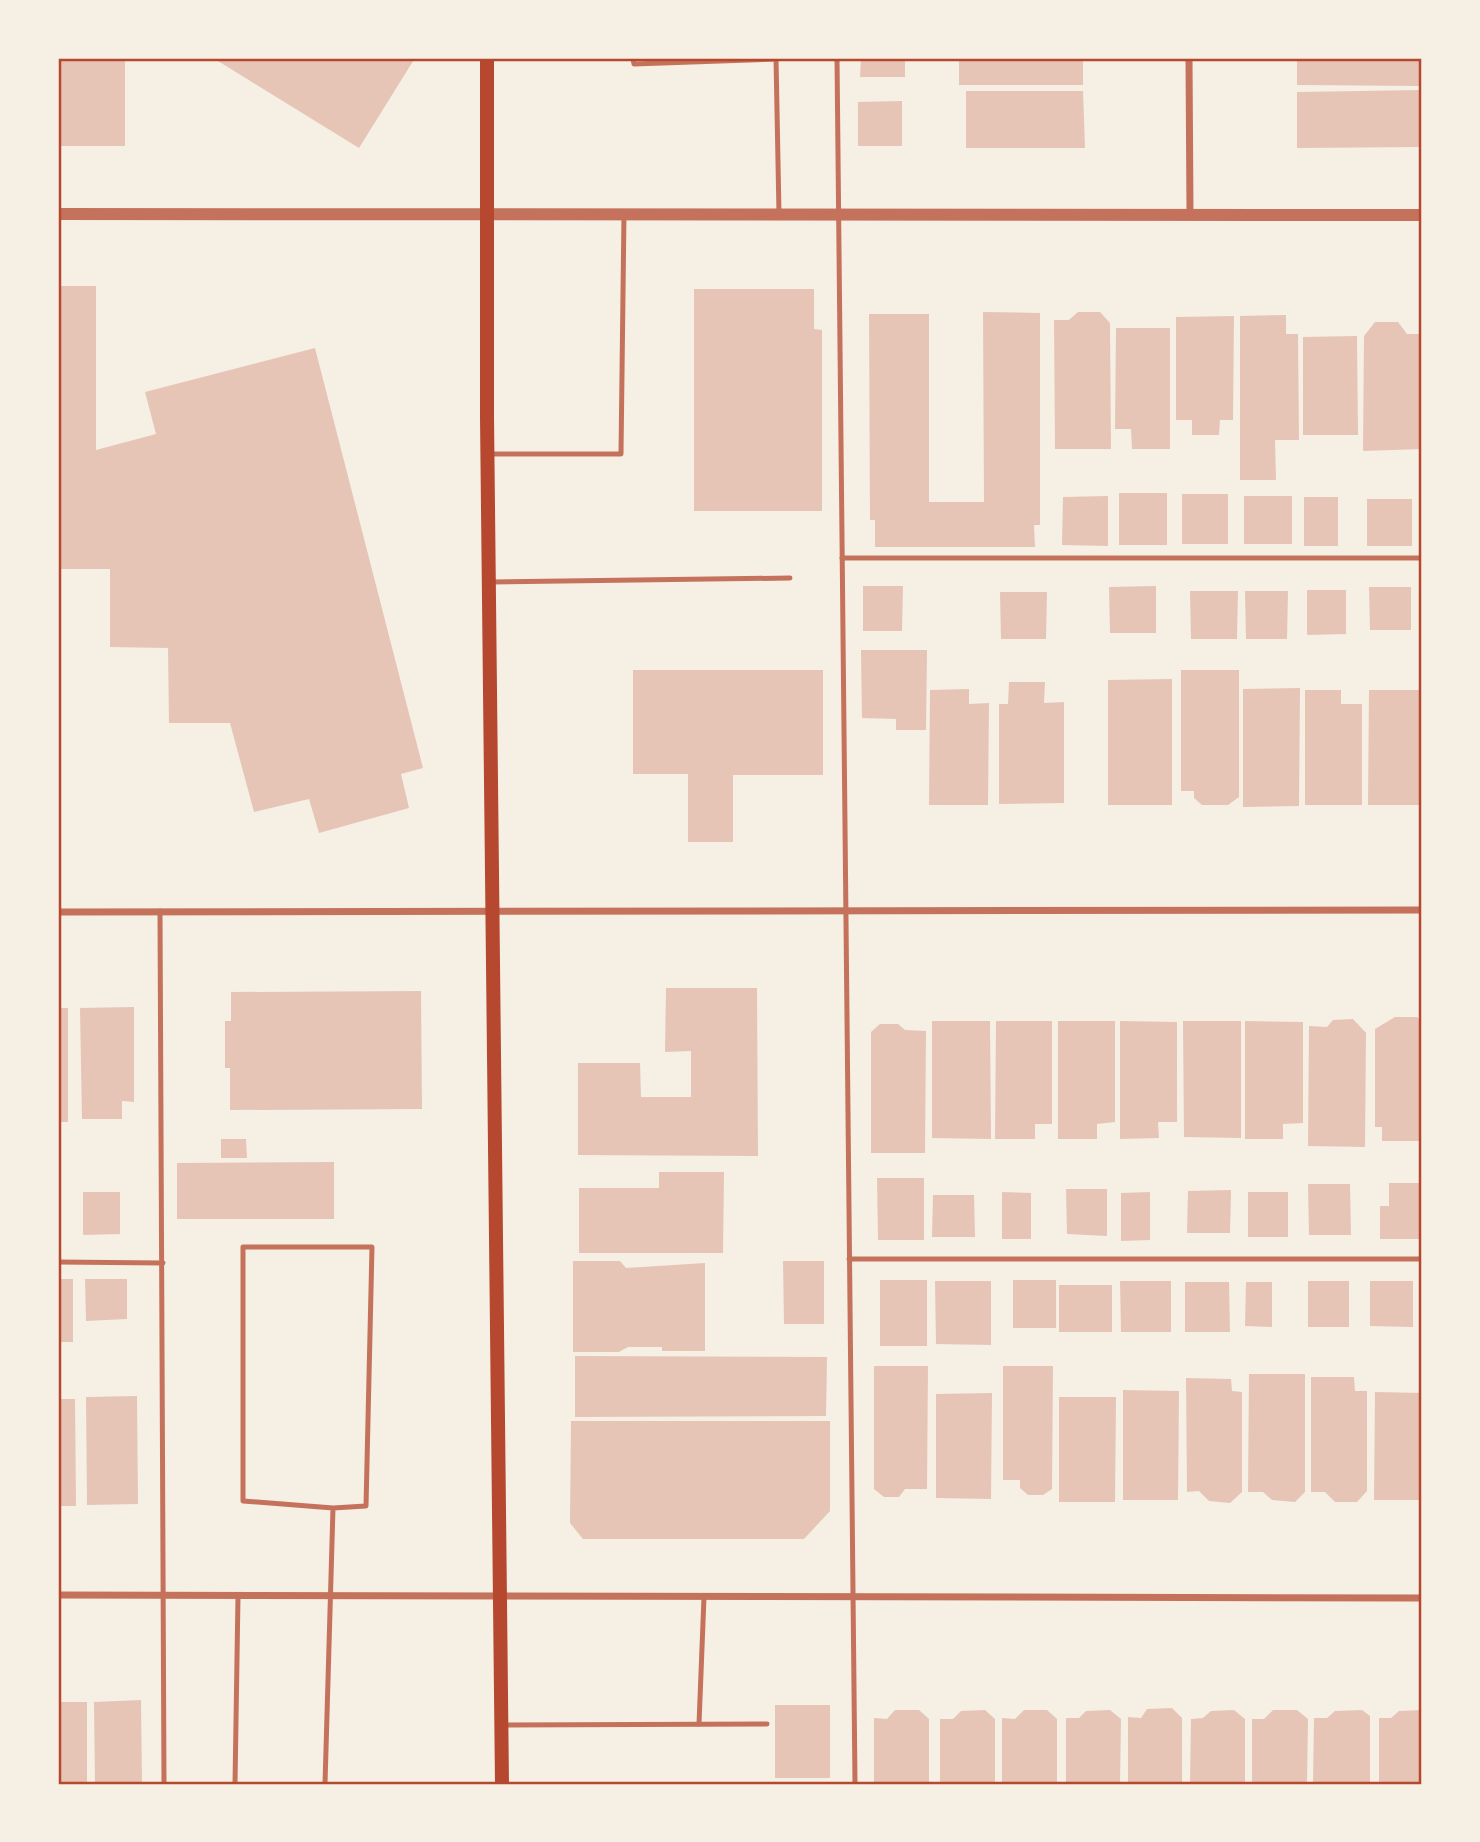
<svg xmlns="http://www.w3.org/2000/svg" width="1480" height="1842" font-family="'Varela Round',sans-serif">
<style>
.building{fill:#e6c5b7}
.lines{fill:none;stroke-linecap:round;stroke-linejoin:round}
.service{stroke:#c5725c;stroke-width:5}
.minor{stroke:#c5725c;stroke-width:7}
.tertiary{stroke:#c5725c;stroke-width:12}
.secondary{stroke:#b5482f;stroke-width:14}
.neatline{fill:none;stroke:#b5482f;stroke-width:2.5}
</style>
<rect width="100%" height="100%" fill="#f6efe4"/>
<g class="building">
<rect x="58" y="58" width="67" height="88"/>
<path d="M213,58h202l-56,90z"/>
<path d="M861,58h44v19h-45z"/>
<rect x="959" y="58" width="124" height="27"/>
<path d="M1297,58h125v28l-125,-1z"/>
<path d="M1421,90v57l-124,1v-56z"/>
<path d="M966,91h117l2,57h-119z"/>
<path d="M902,101v45h-44v-44z"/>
<path d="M58,286h38v164l60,-16 -11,-42 170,-44 108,420 -22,6 8,34 -90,25 -10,-34 -55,13 -24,-89h-61l-1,-75 -58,-1v-78h-52z"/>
<path d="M694,289h120v40l8,1v181h-128z"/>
<path d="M983,312l57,1v212h-6l1,22h-160v-27h-5l-1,-206h60v188h55z"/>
<path d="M1078,312h22l10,11 1,126h-56l-1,-129h15z"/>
<path d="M1286,315v19h12l1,106h-24l1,40h-36v-164z"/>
<path d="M1234,316l-1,104h-13l-1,15h-27v-15h-16v-103z"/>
<path d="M1375,322h23l9,12h15v115l-59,2 1,-115z"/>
<path d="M1116,328h54v121h-38l-1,-20h-16z"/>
<path d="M1357,336l1,99h-55v-98z"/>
<rect x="1119" y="493" width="48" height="52"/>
<rect x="1182" y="494" width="46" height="50"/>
<path d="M1108,496v50l-46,-1 1,-48z"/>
<rect x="1244" y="496" width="48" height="48"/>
<rect x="1304" y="497" width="34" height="49"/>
<rect x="1367" y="499" width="45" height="47"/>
<path d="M863,586h40l-1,45h-39z"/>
<path d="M1156,586v47h-46l-1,-46z"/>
<path d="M1369,587h42v43h-41z"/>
<path d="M1307,590h39v44l-39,1z"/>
<path d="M1190,591h48l-1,48h-46z"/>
<path d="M1245,591h43l-1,48h-41z"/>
<path d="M1000,592h47l-1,47h-45z"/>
<path d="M861,650h66l-1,80h-30v-11l-34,-1z"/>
<path d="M633,670h190v105h-90v67h-45v-68h-55z"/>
<path d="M1181,670h58v127l-11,8h-26l-8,-7v-7h-13z"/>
<path d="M1172,679v126h-64v-125z"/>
<path d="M1009,682h36l-1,21 20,-1v101l-65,1v-100h9z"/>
<path d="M1300,688l-1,118 -56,1v-118z"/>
<path d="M969,689v15l20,-1 -1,102h-59l1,-115z"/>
<path d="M1305,690h36v14h21v101h-57z"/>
<path d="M1369,690h53v115h-54z"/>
<path d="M666,988h91l1,168 -180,-1v-92h62l1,34h50v-46l-26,1z"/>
<path d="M421,991l1,118 -192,1v-42h-5v-47h6v-29z"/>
<path d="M134,1007v95l-12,-1v18h-40l-2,-111z"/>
<rect x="58" y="1008" width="10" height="114"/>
<path d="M1395,1017h22l5,5v119h-40v-14h-7v-98z"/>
<path d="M1353,1019l13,14 -1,114 -57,-1 1,-120 18,1 6,-7z"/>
<path d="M932,1021h58l1,118 -59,-1z"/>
<path d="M996,1021h56v103h-17v15h-40z"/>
<path d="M1058,1021h57v101l-18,2v15h-39z"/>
<path d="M1120,1021l57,1v100h-19l1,16 -39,1z"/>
<path d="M1183,1021h58v117l-57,-1z"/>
<path d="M1245,1021l58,1v101l-20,1v15h-38z"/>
<path d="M880,1024h18l7,6 21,1 -1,122h-54v-121z"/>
<path d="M221,1139h25l1,19h-26z"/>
<path d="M334,1162v57h-157v-56z"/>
<path d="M659,1172h65l-1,81h-144v-65h80z"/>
<path d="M877,1178h47v62h-46z"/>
<path d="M1389,1183h33v56h-42v-33h9z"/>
<path d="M1308,1184h42l1,51h-42z"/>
<path d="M1066,1189h41v47l-40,-2z"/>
<path d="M1231,1190l-1,43h-43l1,-42z"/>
<path d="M83,1192h37v42l-37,1z"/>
<path d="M1002,1192l29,1v46h-29z"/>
<path d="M1150,1192v48l-29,1v-48z"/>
<rect x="1248" y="1192" width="40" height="45"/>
<path d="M933,1195h41l1,42h-43z"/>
<path d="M573,1261h47l6,7 79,-5v88h-43v-4h-34l-9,5h-46z"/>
<path d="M783,1261h41v63h-40z"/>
<rect x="58" y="1279" width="15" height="63"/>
<path d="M85,1279h42v40l-41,2z"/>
<rect x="880" y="1280" width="47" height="66"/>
<rect x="1013" y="1280" width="43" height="48"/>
<path d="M935,1281h56v64l-55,-1z"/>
<path d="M1120,1281h51v51h-50z"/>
<rect x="1308" y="1281" width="41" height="46"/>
<path d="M1370,1281h43v46l-43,-1z"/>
<path d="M1185,1282h44l1,50h-45z"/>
<path d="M1246,1282h26v45l-27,-1z"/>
<rect x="1059" y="1285" width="53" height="47"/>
<path d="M575,1356l252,1 -1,59 -251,1z"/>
<path d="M874,1366h54l-1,123h-22l-6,8h-15l-10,-8z"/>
<path d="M1003,1366h50l-1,123 -9,6h-15l-8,-7v-8h-17z"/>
<path d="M1249,1374h56v118l-10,10 -23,-2 -9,-8h-15z"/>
<path d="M1311,1377h43l1,14h12v100l-10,11h-22l-10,-10h-14z"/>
<path d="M1186,1378l45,1 1,12 10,1v100l-12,11 -21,-2 -10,-10 -12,1z"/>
<path d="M1123,1390l56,1 -1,109h-55z"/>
<path d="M1375,1392l47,1v107h-48z"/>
<path d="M992,1393l-1,106 -55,-1v-104z"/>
<path d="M137,1396l1,108 -51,1 -1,-108z"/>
<path d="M1059,1397h57l-1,105h-56z"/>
<path d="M58,1399h17l1,107h-18z"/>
<path d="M571,1421h259v90l-26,28h-221l-13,-16z"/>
<path d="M141,1700l1,84h-47l-1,-82z"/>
<rect x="58" y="1702" width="29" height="82"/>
<rect x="775" y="1705" width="55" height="73"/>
<path d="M1172,1708l10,10v66h-54v-67l13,1 6,-9z"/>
<path d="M895,1710h24l10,9v65h-55v-66l13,1z"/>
<path d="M985,1710l10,9v65h-55v-65h13l8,-8z"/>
<path d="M1024,1710h23l10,9v65h-55v-66l13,1z"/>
<path d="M1110,1710l11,9 -1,65h-54v-66h13l7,-7z"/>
<path d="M1234,1710l11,9v65h-55l1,-65 12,-1 8,-7z"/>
<path d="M1273,1710h24l11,9 -1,65h-55v-65h12z"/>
<path d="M1362,1710l8,6v68h-57l1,-66h13l8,-7z"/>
<path d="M1422,1710v74h-43v-66h12l8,-7z"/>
</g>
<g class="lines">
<g class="service">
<path d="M633,58l1,6 142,-5"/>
<path d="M776,58l3,156"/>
<path d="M837,58l18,1726"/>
<path d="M490,454h131l3,-240"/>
<path d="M842,558h580"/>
<path d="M492,582l298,-4"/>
<path d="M160,911l4,873"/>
<path d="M849,1259h573"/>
<path d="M58,1262l105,1"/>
<path d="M699,1724l5,-127"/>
<path d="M504,1725l263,-1"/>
<path d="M235,1784l3,-188"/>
<path d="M325,1784l8,-276 33,-2 6,-259h-129v254l90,7"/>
</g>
<g class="minor">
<path d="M1189,58l1,156"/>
<path d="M58,912l1364,-2"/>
<path d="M58,1595l1364,3"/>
</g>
<path class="tertiary" d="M58,214l1364,1"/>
<path class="secondary" d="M487,58v359l15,1367"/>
</g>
<rect width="1480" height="1842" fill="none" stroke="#f6efe4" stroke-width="119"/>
<rect x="60" y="60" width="1360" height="1723" class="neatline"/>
</svg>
